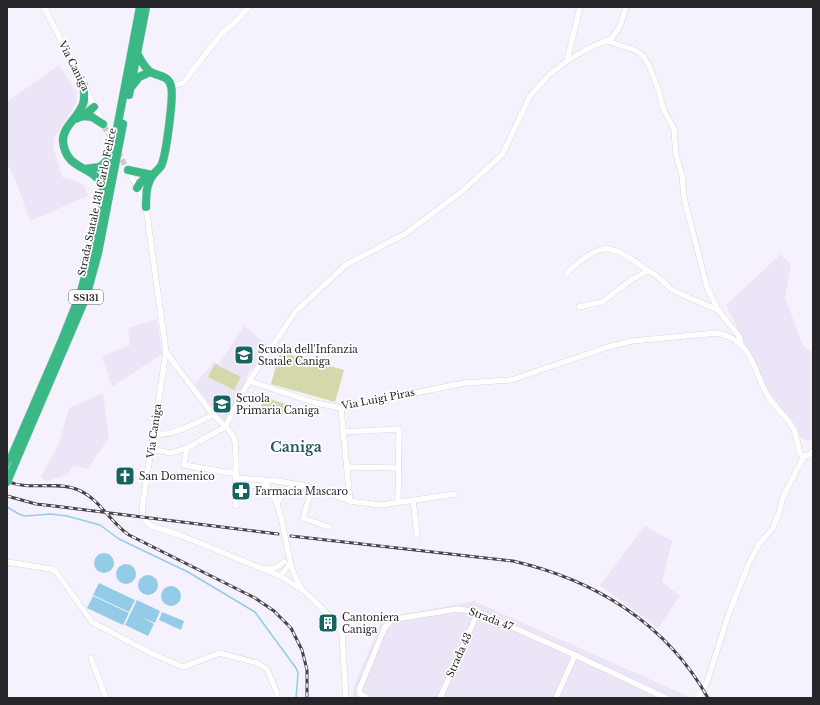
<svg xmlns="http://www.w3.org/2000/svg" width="820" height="705" font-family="'Libre Baskerville',serif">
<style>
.built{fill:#ebe5f7}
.green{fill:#d4d8ab}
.water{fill:#94cce7}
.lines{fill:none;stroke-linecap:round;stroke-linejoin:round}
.stream{stroke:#94cce7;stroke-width:1.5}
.minor-tunnel{stroke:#ccc9d3;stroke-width:5.5;stroke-dasharray:5.5 3;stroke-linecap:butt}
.minor-casing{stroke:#c6c3cd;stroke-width:6}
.highway-casing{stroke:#d4d3d4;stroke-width:9}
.minor{stroke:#fff;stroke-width:5.5}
.highway{stroke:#3ab986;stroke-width:8}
.rail-casing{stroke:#454449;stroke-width:3}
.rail{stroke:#fff;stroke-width:1.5;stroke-dasharray:4.5;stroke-linecap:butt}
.highway-bridge-casing{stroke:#d4d3d4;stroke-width:9;stroke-linecap:butt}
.highway-bridge{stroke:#3ab986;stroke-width:8}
.labels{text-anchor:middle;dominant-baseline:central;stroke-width:3.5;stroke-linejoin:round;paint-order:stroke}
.shield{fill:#fff;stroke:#676669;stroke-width:1}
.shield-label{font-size:9px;font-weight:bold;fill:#262529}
.street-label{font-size:10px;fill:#262529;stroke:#fff}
.poi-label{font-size:10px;fill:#262529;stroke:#fff;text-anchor:start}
.district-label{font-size:14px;font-weight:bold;fill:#205b59;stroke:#fff}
</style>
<rect width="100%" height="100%" fill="#f5f2fd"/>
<g class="built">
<path d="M59,65l18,28 -2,12 -21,33 -1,8 9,31 15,4 8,6 3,9 -58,25 -14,-40 -9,-18v-61z"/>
<path d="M781,254l10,11 -6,32 18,49 10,7v86l-5,2 -8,-4 -4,-12 -16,-18 -11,-15 -43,-87z"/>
<path d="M157,319l5,35 -50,33 -10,-31 28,-11 -2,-17z"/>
<path d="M244,326l25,20 -13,22 -5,1 -5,8 2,2 -24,44 -29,-39 19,-22 5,2z"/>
<path d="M103,393l6,45 -22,31 -14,-4 -6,10 -21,6 -5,-4 18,-34 10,-35z"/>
<path d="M645,526l27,15 -10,41 18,14 -22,32 -58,-43z"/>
<path d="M474,601l218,97h-339v-10l30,-70z"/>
</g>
<g class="green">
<path d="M280,352l64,18 -9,32 -64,-18z"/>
<path d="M215,364l26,13 -7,13 -26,-13z"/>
<path d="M264,397l21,7 -3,12 -22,-7z"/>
</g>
<g class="water">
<circle cx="104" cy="563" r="10"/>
<circle cx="126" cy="574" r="10"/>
<circle cx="148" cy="585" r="10"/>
<path d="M99,583l36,17 -6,12 -36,-17z"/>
<circle cx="171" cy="596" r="10"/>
<path d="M93,596l36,17 -6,12 -36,-17z"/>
<path d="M137,600l23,11 -5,12 -12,-5 11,6 -6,12 -23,-11z"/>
<path d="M162,612l22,9 -3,9 -22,-10z"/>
</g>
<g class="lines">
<path class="stream" d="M7,507l12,7 6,2 26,-2 16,2 33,9 19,14 69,33 67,40 41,56 2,5 -2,25"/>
<g class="minor-tunnel">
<path d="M104,126l10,18"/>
<path d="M118,152l9,17"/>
</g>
<defs>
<g id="minor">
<path d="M44,7l59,116"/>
<path d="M607,41l28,9 7,5 7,10 10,27 4,16 11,21 2,26 6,20 2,23 23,89 11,23 21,26 2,8"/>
<path d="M567,61l20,-12 25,-11 8,-12 6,-19"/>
<path d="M172,86l11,-3 38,-49 11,-9 17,-18"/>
<path d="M127,169l16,29 3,9 20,145 -24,157 2,10 7,7 29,9 100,41 24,15 29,28 9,14 4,65"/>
<path d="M567,273c9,-9 24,-22 37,-24 11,-3 36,15 44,22"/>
<path d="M579,307l23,-5 29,-22 17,-9 8,4 16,15 46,20"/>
<path d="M166,352c15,20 30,41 46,61 7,9 21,17 23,29 3,21 -1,43 1,64"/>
<path d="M249,381l67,22 25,5 123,-25 47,-3 100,-34 21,-5 85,-8c37,8 35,36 51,63 7,12 20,21 26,34 3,8 4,16 6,24l4,2"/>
<path d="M341,408l9,93"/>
<path d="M343,432l56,-3 -1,73"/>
<path d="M153,435c21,1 42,-12 60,-20"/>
<path d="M187,448l-3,17 53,9"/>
<path d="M151,449l20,4 16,-5 38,-21 24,-46 47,-70 51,-47 58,-30 56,-42 41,-37 28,-59 20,-22 17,-13 13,-54"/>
<path d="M804,456l5,-1 4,-4"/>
<path d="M347,467l51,1"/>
<path d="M236,478l41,3 30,5 43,15 31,4 74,-11"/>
<path d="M263,480c18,20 20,50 26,76 2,11 5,21 12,31"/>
<path d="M236,484l25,2 10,5 14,-1 12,-4"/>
<path d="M312,488l-9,30 26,9"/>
<path d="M413,500l4,35"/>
<path d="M277,504l8,-14"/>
<path d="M7,562l45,7 5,4 35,49 59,31 32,14 37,-14 37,10 10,6 10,24v5"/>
<path d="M265,568c8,1 12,0 19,-6"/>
<path d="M280,576l7,-8 3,-5"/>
<path d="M91,658l15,40"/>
<path d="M367,698l-7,-4 -1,-4 26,-63 6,-6 5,-2 61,-10 21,3 97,43 91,43"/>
<path d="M440,698l38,-86"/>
<path d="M556,698l19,-43"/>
<path d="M697,698l6,-8 4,-8 22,-69 20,-50 10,-19 14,-16 6,-15 4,-16 21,-41"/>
</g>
<g id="highway">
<path d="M137,53c3,6 7,13 12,18 8,6 19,3 22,15 3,9 -5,71 -10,80 -2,3 -5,5 -8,9 -7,9 -7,21 -7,32"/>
<path d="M84,86c0,6 1,13 -1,18 -5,14 -21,23 -20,38 4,32 35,21 41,50"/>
<path d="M132,86l7,-9 11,-5"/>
<path d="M129,95l17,-88"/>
<path d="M83,116l9,1 11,7"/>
<path d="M75,119l8,-3 11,-9"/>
<path d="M85,169l15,-2 12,-11"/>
<path d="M128,170l24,5"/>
<path d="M137,188l3,-5 9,-8"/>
<path d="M15,463l71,-166 12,-44 25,-129"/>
<path d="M7,467l55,-127 18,-45 6,-22 12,-46 10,-51 32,-169"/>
</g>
</defs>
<use href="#minor" class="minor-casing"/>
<use href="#highway" class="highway-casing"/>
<use href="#minor" class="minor"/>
<use href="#highway" class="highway"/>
<defs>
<g id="rail">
<path d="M7,481c22,10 47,0 69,8 24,9 33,33 53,46l126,63 19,13 17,17 11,22 5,20v28"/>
<path d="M7,496l29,8 18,2 224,28"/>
<path d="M291,536l222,25c82,19 153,62 195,137"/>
</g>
</defs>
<use href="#rail" class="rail-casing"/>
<use href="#rail" class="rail"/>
<defs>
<path id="highway-bridge" d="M7,482l8,-19"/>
</defs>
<use href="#highway-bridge" class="highway-bridge-casing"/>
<use href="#highway-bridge" class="highway-bridge"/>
</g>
<defs>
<symbol id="school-square" viewBox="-11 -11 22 22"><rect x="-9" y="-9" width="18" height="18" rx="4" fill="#166462" stroke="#fff"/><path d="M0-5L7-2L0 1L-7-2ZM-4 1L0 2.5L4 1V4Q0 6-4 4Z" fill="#fff"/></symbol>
<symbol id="church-square" viewBox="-11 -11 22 22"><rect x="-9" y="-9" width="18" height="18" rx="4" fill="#166462" stroke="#fff"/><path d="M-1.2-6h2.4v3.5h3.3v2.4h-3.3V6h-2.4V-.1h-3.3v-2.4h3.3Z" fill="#fff"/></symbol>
<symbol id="pharmacy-square" viewBox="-11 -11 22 22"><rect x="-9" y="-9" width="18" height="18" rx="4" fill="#166462" stroke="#fff"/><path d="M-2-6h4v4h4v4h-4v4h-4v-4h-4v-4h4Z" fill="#fff"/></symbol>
<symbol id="building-square" viewBox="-11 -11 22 22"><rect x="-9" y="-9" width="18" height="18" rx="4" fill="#166462" stroke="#fff"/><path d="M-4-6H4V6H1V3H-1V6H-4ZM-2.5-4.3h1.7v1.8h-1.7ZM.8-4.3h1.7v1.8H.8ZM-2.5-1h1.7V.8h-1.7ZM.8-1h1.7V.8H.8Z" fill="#fff"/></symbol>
</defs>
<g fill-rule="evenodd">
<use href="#school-square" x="233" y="344" width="22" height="22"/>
<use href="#school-square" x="211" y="393" width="22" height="22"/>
<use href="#church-square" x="114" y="465" width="22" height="22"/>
<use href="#pharmacy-square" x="230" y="480" width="22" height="22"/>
<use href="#building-square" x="317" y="612" width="22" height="22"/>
</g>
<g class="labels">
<rect class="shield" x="69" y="290" width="34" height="14" rx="3"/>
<g class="shield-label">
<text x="86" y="297">SS131</text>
</g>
<g class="street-label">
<text transform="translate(74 66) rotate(63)">Via Caniga</text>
<text transform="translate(97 202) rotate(-78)">Strada Statale 131 Carlo Felice</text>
<text transform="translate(378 399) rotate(-11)">Via Luigi Piras</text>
<text transform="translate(154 431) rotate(-82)">Via Caniga</text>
<text transform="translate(491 619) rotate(21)">Strada 47</text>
<text transform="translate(459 655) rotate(-66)">Strada 43</text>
</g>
<g class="poi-label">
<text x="258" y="349">Scuola dell'Infanzia<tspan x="258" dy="12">Statale Caniga</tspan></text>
<text x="236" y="398">Scuola<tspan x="236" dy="12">Primaria Caniga</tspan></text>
<text x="139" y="476">San Domenico</text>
<text x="255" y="491">Farmacia Mascaro</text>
<text x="342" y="617">Cantoniera<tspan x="342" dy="12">Caniga</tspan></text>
</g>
<g class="district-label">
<text x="296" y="447">Caniga</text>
</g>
</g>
<rect width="820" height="705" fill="none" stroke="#262529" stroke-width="16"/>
</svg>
